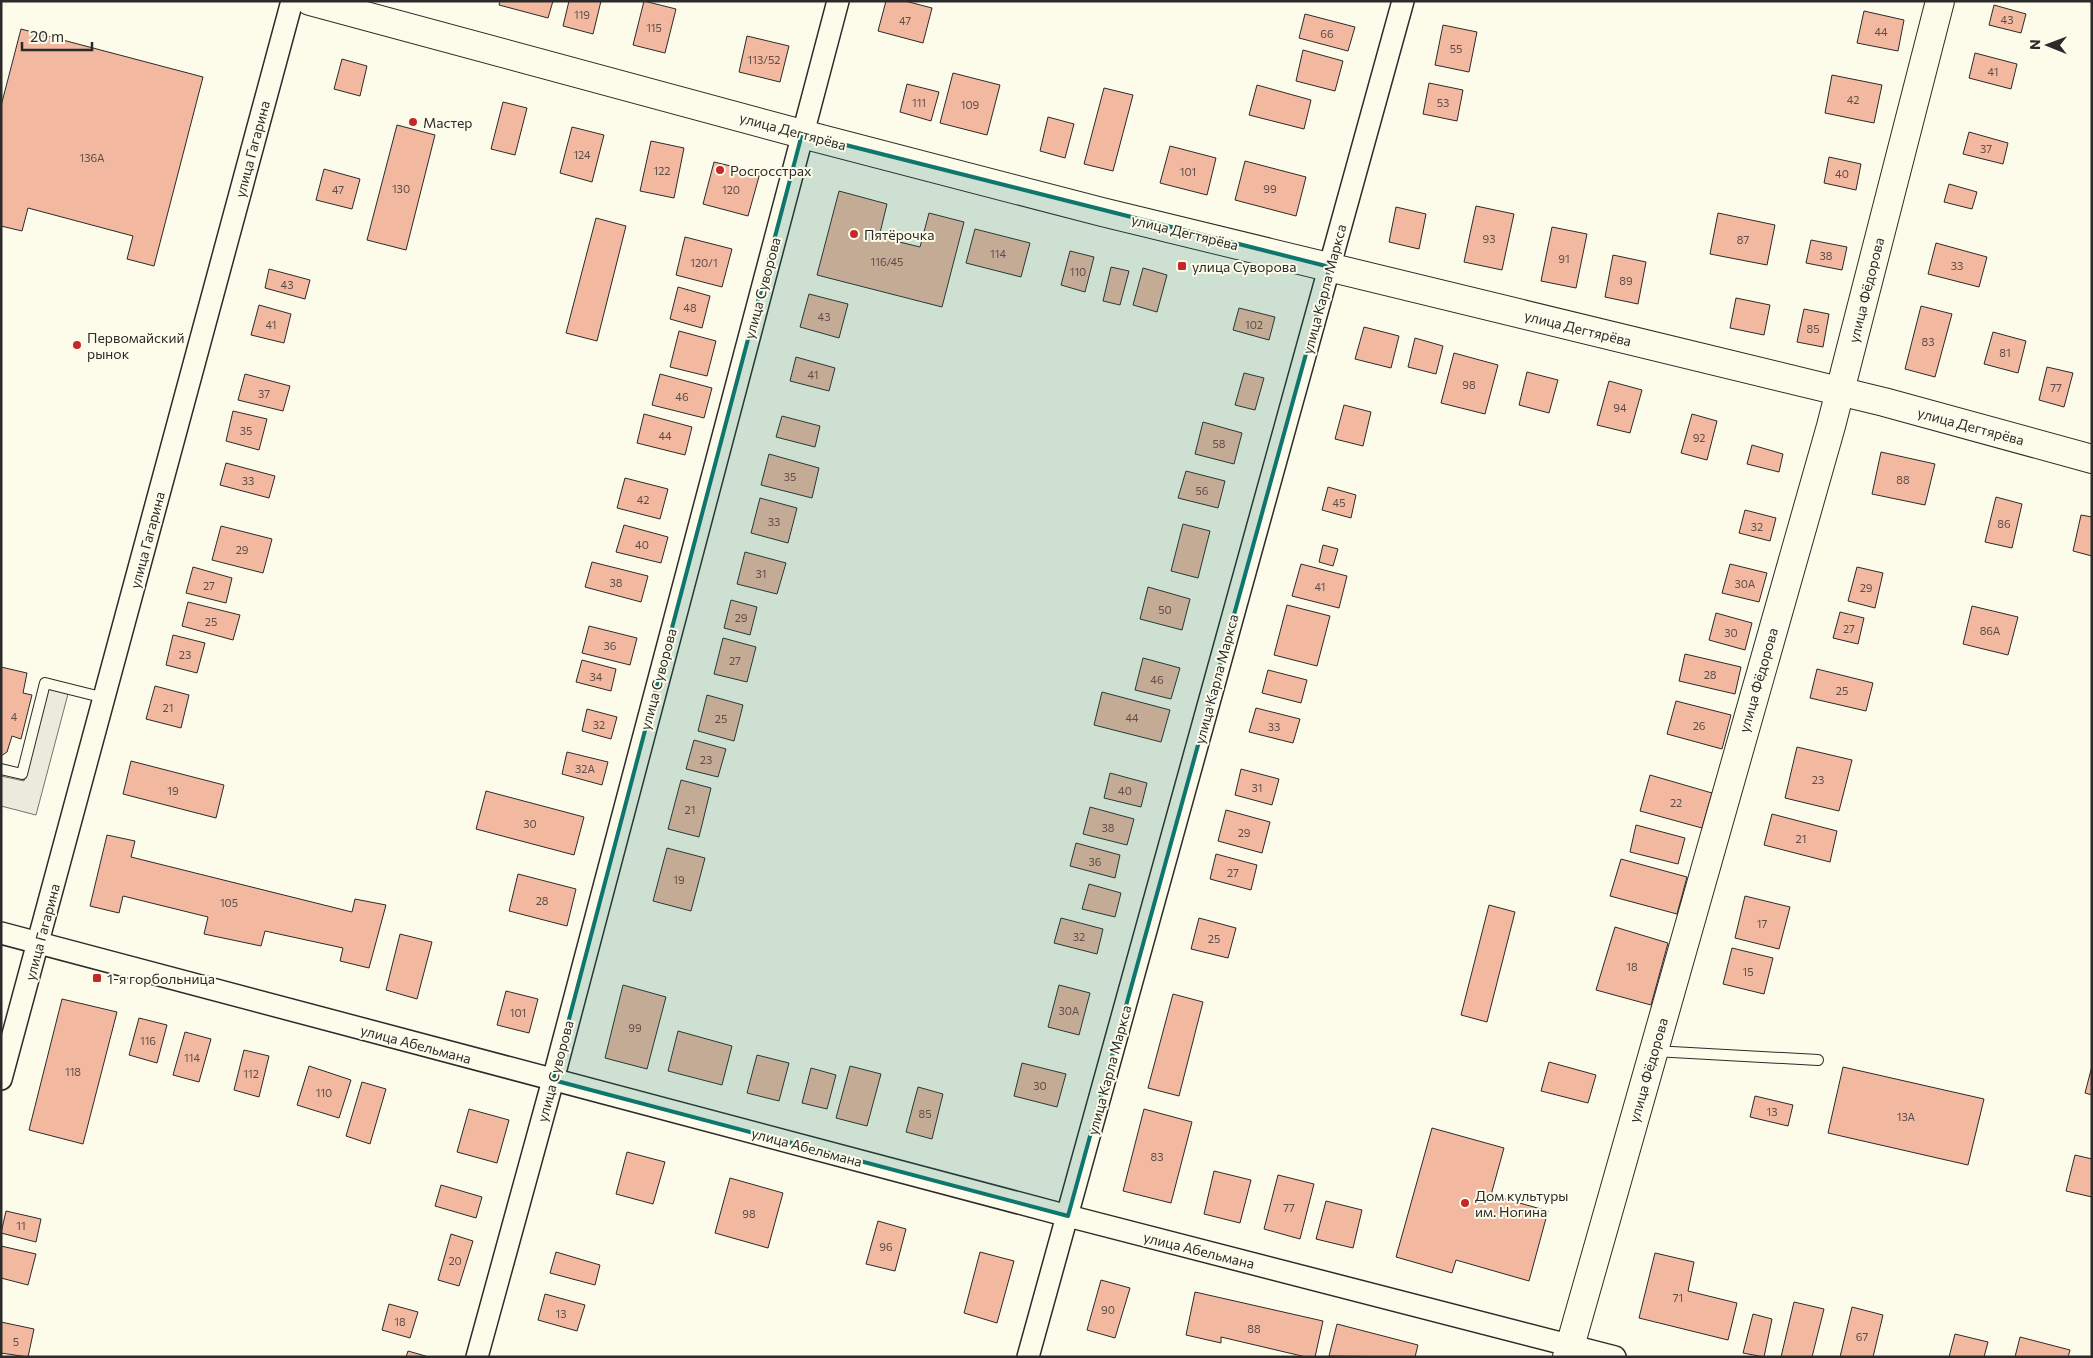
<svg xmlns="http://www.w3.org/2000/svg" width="2093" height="1358" font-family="Commissioner,sans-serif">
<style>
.parking{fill:#eceadb;stroke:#74746e}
.building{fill:#f2b8a0;stroke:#2b2b2b}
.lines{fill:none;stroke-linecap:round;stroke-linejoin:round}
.service-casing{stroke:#2b2b2b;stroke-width:12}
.minor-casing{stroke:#2b2b2b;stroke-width:24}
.secondary-casing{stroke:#2b2b2b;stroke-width:30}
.primary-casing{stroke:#2b2b2b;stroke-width:30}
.service{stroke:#fdfbea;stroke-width:10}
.minor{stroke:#fdfbea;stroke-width:21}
.secondary{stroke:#fdfbea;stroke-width:28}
.primary{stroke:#fdfbea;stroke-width:28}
.marked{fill:#0f766e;fill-opacity:0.2;stroke:#0f766e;stroke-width:4;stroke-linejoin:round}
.poi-dot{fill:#c62828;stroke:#fdfbea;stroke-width:2}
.labels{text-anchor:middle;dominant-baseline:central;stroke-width:4;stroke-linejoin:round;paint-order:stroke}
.number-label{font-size:11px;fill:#5d4e48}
.poi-label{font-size:14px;fill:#2b2b2b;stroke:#fdfbea;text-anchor:start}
.street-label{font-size:14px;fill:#2b2b2b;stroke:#fdfbea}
</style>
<rect width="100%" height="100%" fill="#fdfbea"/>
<path class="parking" d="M48,688l20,6 -32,121 -35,-9v-30l23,5z"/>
<g class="building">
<path d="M500,1h53l-5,17 -49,-13z"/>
<path d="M569,1h32l-8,33 -30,-8z"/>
<path d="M644,1l32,8 -11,44 -32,-8z"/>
<path d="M886,1h19l27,7 -9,35 -45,-12z"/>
<path d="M1994,5l32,9 -5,19 -32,-8z"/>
<path d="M1864,11l40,9 -6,31 -41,-8z"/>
<path d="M1305,14l50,13 -7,24 -49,-13z"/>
<path d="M1443,25l34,7 -8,40 -34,-7z"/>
<path d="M21,29l182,48 -49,189 -27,-7 6,-23 -105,-28 -6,23 -21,-5v-120z"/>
<path d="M747,36l42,10 -9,36 -41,-10z"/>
<path d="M1303,50l40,11 -8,30 -39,-10z"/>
<path d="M1975,53l42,11 -6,25 -42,-11z"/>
<path d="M342,59l25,7 -7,30 -26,-7z"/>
<path d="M953,73l47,12 -13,50 -47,-12z"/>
<path d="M1832,75l50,10 -8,38 -49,-10z"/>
<path d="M1429,83l34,7 -6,31 -34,-7z"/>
<path d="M907,84l32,8 -8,29 -31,-9z"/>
<path d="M1257,85l54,15 -7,29 -55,-14z"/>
<path d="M1104,88l29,7 -20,76 -29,-7z"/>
<path d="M503,102l24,6 -12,47 -24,-6z"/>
<path d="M1048,117l26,7 -9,34 -25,-7z"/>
<path d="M397,125l38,10 -29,115 -39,-10z"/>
<path d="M572,127l32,8 -12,47 -32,-9z"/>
<path d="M1969,132l39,11 -5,21 -40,-10z"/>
<path d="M651,141l33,7 -10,50 -34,-7z"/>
<path d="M1170,146l46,12 -9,37 -47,-12z"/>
<path d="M1829,157l32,7 -5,26 -32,-7z"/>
<path d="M1245,161l61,16 -10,39 -61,-16z"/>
<path d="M714,162l46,11 -12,43 -45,-12z"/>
<path d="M324,169l36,10 -8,30 -36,-9z"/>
<path d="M1949,184l28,8 -5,17 -28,-7z"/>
<path d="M839,191l48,13 -8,33 41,10 9,-34 35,9 -22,85 -125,-32z"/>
<path d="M1476,206l38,8 -12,56 -38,-8z"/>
<path d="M1396,207l30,7 -7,35 -30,-7z"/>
<path d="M1718,213l57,12 -8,40 -57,-11z"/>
<path d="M596,218l30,8 -29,115 -31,-8z"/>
<path d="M1552,227l35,7 -11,54 -35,-7z"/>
<path d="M975,229l55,14 -9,34 -55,-14z"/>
<path d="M685,237l47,12 -10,38 -46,-12z"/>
<path d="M1811,240l36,7 -5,23 -36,-7z"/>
<path d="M1936,243l51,14 -8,30 -51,-13z"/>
<path d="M1070,251l24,6 -9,35 -24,-7z"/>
<path d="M1613,255l33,7 -8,42 -33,-7z"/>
<path d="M1111,267l18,4 -9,34 -17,-4z"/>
<path d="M1143,268l24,7 -10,37 -24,-7z"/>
<path d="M269,269l41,11 -5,19 -40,-11z"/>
<path d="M678,287l32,9 -8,32 -32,-9z"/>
<path d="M809,294l39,10 -9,34 -39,-11z"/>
<path d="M1736,298l34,7 -6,30 -34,-7z"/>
<path d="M259,305l32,9 -7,29 -33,-8z"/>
<path d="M1921,306l31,8 -17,63 -30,-8z"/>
<path d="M1239,308l36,9 -6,23 -36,-10z"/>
<path d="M1804,309l25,5 -6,33 -26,-5z"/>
<path d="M1364,327l35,9 -8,32 -36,-9z"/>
<path d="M679,331l37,10 -9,35 -37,-9z"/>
<path d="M1993,332l33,9 -8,32 -34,-9z"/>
<path d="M1415,338l28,8 -7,28 -28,-7z"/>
<path d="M1454,353l44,12 -13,49 -44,-11z"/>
<path d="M796,357l39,11 -6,23 -39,-10z"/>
<path d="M2047,367l26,6 -9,34 -25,-7z"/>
<path d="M1527,372l31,8 -9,33 -30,-8z"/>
<path d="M1244,373l20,5 -9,32 -20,-5z"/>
<path d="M245,374l45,12 -7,25 -45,-11z"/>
<path d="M660,374l52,14 -8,30 -52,-13z"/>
<path d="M1609,381l33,9 -12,43 -33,-8z"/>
<path d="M1344,405l27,7 -8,34 -28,-7z"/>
<path d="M233,411l34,8 -8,31 -33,-9z"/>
<path d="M644,414l48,13 -7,28 -48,-12z"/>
<path d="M1692,414l25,7 -10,39 -26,-7z"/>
<path d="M782,416l38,10 -5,21 -39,-10z"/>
<path d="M1203,422l39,11 -8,31 -39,-10z"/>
<path d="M1752,445l31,9 -4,18 -32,-8z"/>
<path d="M1881,452l54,12 -10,41 -53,-11z"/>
<path d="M769,454l50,14 -7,30 -51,-13z"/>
<path d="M226,463l49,13 -6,22 -49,-13z"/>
<path d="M1186,471l39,10 -7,27 -40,-10z"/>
<path d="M625,478l43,11 -8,30 -43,-11z"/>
<path d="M1328,487l28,8 -5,23 -29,-8z"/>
<path d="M1996,497l26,7 -10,44 -27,-6z"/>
<path d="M760,498l37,10 -9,35 -37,-10z"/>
<path d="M1745,510l31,8 -6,23 -31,-8z"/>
<path d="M2081,515l11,2v39l-19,-5z"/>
<path d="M1183,524l27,7 -12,47 -27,-7z"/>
<path d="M624,525l44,12 -7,26 -45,-11z"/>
<path d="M221,526l51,13 -9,34 -51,-13z"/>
<path d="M1323,545l15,4 -5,17 -14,-4z"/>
<path d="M745,552l41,11 -9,31 -40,-10z"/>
<path d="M592,562l56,14 -7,26 -56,-15z"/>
<path d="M1301,564l46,12 -8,32 -47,-12z"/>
<path d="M1730,564l37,9 -8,29 -37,-9z"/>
<path d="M193,567l39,11 -6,25 -40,-10z"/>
<path d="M1857,567l26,6 -8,35 -27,-7z"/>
<path d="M1148,587l42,12 -8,31 -42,-11z"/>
<path d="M731,600l26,7 -7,28 -26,-7z"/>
<path d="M188,602l52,13 -7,25 -51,-14z"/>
<path d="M1287,605l43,11 -13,50 -43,-11z"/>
<path d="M1972,606l46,11 -10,38 -45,-11z"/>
<path d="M1840,612l24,6 -6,26 -25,-6z"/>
<path d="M1716,613l36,10 -7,27 -36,-10z"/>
<path d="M589,626l48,12 -7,27 -48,-12z"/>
<path d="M173,635l32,8 -8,30 -31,-8z"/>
<path d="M723,638l33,9 -9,35 -33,-8z"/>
<path d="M1685,654l56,13 -6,27 -56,-13z"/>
<path d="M1143,658l37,10 -9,31 -36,-9z"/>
<path d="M582,660l34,9 -5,22 -35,-9z"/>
<path d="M1,667l26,6 -4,20 9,2 -11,44 -9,-3 -5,16 -6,4z"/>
<path d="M1817,669l56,14 -7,28 -56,-13z"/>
<path d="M1268,670l39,10 -6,23 -39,-10z"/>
<path d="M155,686l34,9 -8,33 -35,-9z"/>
<path d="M1102,692l68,18 -9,32 -67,-17z"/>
<path d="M707,695l36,10 -9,36 -36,-10z"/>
<path d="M1676,701l55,14 -9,34 -55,-15z"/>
<path d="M1256,708l44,11 -7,24 -44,-11z"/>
<path d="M587,709l30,8 -6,22 -29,-8z"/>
<path d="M694,740l32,9 -8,28 -32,-8z"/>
<path d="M1797,747l55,13 -13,51 -54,-13z"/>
<path d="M567,752l41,10 -6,23 -40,-11z"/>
<path d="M131,761l93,24 -8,33 -93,-24z"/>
<path d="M1241,769l38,10 -7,26 -37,-10z"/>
<path d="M1110,773l37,10 -6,24 -37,-9z"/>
<path d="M1650,775l62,18 -10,35 -62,-17z"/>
<path d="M681,780l30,8 -12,49 -31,-8z"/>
<path d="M486,791l98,26 -10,38 -98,-26z"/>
<path d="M1090,807l44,12 -7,26 -44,-11z"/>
<path d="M1226,810l44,12 -8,31 -44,-12z"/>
<path d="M1772,814l65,17 -7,31 -66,-17z"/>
<path d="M1636,825l49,13 -7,26 -48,-12z"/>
<path d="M107,835l28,6 -4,16 221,55 3,-13 31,6 -17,63 -29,-7 3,-13 -78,-17 -4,15 -57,-12 4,-17 -85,-21 -4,17 -29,-7z"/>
<path d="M1076,843l44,12 -5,23 -45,-12z"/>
<path d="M667,848l38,10 -14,53 -38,-10z"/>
<path d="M1216,854l41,11 -6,25 -41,-11z"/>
<path d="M1621,859l66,18 -10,37 -67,-18z"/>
<path d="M518,874l58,15 -9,37 -58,-15z"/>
<path d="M1089,884l32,9 -6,24 -33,-8z"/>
<path d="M1745,896l45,11 -11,42 -44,-11z"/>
<path d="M1489,905l26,7 -28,110 -26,-7z"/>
<path d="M1061,918l42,11 -6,25 -43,-11z"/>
<path d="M1199,918l37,10 -8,30 -37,-9z"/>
<path d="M1615,927l53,16 -17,62 -55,-15z"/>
<path d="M400,934l32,8 -15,57 -31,-9z"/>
<path d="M1732,948l41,10 -9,36 -41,-10z"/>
<path d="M623,985l43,12 -19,72 -42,-11z"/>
<path d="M1059,985l31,8 -11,42 -31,-8z"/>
<path d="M506,991l32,8 -9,34 -32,-8z"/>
<path d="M1173,994l30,8 -24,94 -31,-8z"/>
<path d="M62,999l55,13 -34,132 -54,-14z"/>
<path d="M139,1018l28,7 -10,38 -28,-8z"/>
<path d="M678,1031l54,15 -10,39 -54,-14z"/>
<path d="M185,1032l26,7 -12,43 -26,-7z"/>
<path d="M244,1050l25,6 -10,41 -25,-7z"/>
<path d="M757,1055l32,8 -10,38 -32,-8z"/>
<path d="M1549,1062l47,13 -8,28 -47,-12z"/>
<path d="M1022,1063l44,11 -9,33 -43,-11z"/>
<path d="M309,1066l42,14 -12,38 -42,-13z"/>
<path d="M850,1066l31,8 -14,52 -31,-8z"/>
<path d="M2092,1066v29l-7,-2z"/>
<path d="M1843,1067l141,32 -16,66 -140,-32z"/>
<path d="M811,1068l25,7 -9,34 -25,-6z"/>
<path d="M362,1082l24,7 -16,55 -24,-8z"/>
<path d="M918,1087l25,7 -11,45 -26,-7z"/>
<path d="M1755,1096l38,9 -5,21 -38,-9z"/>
<path d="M469,1109l40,11 -12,43 -40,-11z"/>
<path d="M1144,1109l48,13 -21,81 -48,-12z"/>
<path d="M1432,1128l72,20 -13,47 57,16 -19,70 -73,-21 -4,13 -56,-16z"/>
<path d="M627,1152l38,10 -12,42 -37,-10z"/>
<path d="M2075,1155l17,4v38l-26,-6z"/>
<path d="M1214,1171l37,9 -11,43 -36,-9z"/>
<path d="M1278,1175l36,9 -14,55 -36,-10z"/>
<path d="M730,1178l53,15 -15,55 -53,-15z"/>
<path d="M441,1185l41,12 -6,21 -41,-12z"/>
<path d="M1326,1201l36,9 -9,38 -37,-9z"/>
<path d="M6,1211l35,8 -5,23 -35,-9z"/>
<path d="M878,1221l28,8 -11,42 -29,-7z"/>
<path d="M451,1234l22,7 -14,45 -21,-6z"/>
<path d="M1,1246l35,8 -8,31 -27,-7z"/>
<path d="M556,1252l44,13 -5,20 -45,-12z"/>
<path d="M980,1252l34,9 -17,62 -33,-10z"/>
<path d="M1655,1253l39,9 -6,29 49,12 -9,37 -89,-22z"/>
<path d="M1101,1280l29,8 -15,50 -28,-8z"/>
<path d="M1195,1292l128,29 -8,36h-9l-85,-20v6l-35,-8z"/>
<path d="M545,1294l40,11 -8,26 -39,-11z"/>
<path d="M1794,1302l30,7 -12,48h-31z"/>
<path d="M389,1304l29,8 -8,26 -28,-8z"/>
<path d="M1852,1307l31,8 -10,42h-33z"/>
<path d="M1753,1314l19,5 -8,38 -21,-4z"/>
<path d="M1,1322l33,7 -6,28 -27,-4z"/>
<path d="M1337,1324l81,21 -3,12 -86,-1z"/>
<path d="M1955,1334l33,8 -4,15h-35z"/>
<path d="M2020,1337l50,13 -2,7h-53z"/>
<path d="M408,1351l21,6h-23z"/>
</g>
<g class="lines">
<defs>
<g id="service">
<path d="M1,769l21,5 23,-91 60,15"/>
<path d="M1654,1051l164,9"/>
</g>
<g id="minor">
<path d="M1,933l1067,283 547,141"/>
<path d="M1,1079l291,-1078"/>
<path d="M477,1357l76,-277 285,-1079"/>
<path d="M1028,1357l375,-1356"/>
</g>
<path id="secondary" d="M310,1l492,133 300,78 782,190 208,57"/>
<path id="primary" d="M1567,1357l264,-931 109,-425"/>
</defs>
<use href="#service" class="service-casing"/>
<use href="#minor" class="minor-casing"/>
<use href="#secondary" class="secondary-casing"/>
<use href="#primary" class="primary-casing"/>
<use href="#service" class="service"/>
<use href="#minor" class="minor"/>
<use href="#secondary" class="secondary"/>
<use href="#primary" class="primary"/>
</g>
<path class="marked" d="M802,134l528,133 -262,949 -515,-136z"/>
<g class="poi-dot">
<circle cx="413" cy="122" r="5"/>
<circle cx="720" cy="170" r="5"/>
<circle cx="854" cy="234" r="5"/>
<rect x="1177" y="261" width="10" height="10" rx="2.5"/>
<circle cx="77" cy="345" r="5"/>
<rect x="92" y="973" width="10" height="10" rx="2.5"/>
<circle cx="1465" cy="1203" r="5"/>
</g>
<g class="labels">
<g class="number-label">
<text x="582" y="14">119</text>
<text x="2007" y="19">43</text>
<text x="905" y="20">47</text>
<text x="654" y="27">115</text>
<text x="1881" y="31">44</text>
<text x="1327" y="33">66</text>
<text x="1456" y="48">55</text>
<text x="764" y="59">113/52</text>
<text x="1993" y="71">41</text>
<text x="1853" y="99">42</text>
<text x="919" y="102">111</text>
<text x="1443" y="102">53</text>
<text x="970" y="104">109</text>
<text x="1986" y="148">37</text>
<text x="582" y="154">124</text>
<text x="92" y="157">136А</text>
<text x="662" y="170">122</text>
<text x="1188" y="171">101</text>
<text x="1842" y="173">40</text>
<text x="401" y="188">130</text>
<text x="1270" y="188">99</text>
<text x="338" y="189">47</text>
<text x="731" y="189">120</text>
<text x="1489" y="238">93</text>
<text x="1743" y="239">87</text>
<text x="998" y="253">114</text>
<text x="1826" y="255">38</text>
<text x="1564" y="258">91</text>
<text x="887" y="261">116/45</text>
<text x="704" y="262">120/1</text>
<text x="1957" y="265">33</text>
<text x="1078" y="271">110</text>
<text x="1626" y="280">89</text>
<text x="287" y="284">43</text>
<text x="690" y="307">48</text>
<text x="824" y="316">43</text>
<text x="271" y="324">41</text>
<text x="1254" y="324">102</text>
<text x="1813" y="328">85</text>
<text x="1928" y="341">83</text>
<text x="2005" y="352">81</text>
<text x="813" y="374">41</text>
<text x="1469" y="384">98</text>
<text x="2056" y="387">77</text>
<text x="264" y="393">37</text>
<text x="682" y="396">46</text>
<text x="1620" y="407">94</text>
<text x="246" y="430">35</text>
<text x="665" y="435">44</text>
<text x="1699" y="437">92</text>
<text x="1219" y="443">58</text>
<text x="790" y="476">35</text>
<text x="1903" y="479">88</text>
<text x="248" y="480">33</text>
<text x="1202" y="490">56</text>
<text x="643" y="499">42</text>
<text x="1339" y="502">45</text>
<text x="774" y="521">33</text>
<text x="2004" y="523">86</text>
<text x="1757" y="526">32</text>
<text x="642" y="544">40</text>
<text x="242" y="549">29</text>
<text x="761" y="573">31</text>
<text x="616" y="582">38</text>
<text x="1745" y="583">30А</text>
<text x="209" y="585">27</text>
<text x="1320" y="586">41</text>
<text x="1866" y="587">29</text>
<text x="1165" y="609">50</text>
<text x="741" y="617">29</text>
<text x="211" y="621">25</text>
<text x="1849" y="628">27</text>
<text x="1990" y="630">86А</text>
<text x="1731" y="632">30</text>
<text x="610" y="645">36</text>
<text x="185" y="654">23</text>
<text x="735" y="660">27</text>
<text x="1710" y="674">28</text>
<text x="596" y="676">34</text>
<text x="1157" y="679">46</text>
<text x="1842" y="690">25</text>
<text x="168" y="707">21</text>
<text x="14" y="716">4</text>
<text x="1132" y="717">44</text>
<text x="721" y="718">25</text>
<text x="599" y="724">32</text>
<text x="1699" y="725">26</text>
<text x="1274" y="726">33</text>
<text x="706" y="759">23</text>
<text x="585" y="768">32А</text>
<text x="1818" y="779">23</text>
<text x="1257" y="787">31</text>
<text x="173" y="790">19</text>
<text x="1125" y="790">40</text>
<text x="1676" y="802">22</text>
<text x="690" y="809">21</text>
<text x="530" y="823">30</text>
<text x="1108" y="827">38</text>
<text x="1244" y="832">29</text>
<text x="1801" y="838">21</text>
<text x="1095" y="861">36</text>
<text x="1233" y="872">27</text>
<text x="679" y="879">19</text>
<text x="542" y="900">28</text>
<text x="229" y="902">105</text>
<text x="1762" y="923">17</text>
<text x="1079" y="936">32</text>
<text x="1214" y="938">25</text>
<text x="1632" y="966">18</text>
<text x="1748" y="971">15</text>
<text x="1069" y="1010">30А</text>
<text x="518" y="1012">101</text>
<text x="635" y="1027">99</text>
<text x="148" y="1040">116</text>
<text x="192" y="1057">114</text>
<text x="73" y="1071">118</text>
<text x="251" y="1073">112</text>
<text x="1040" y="1085">30</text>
<text x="324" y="1092">110</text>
<text x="1772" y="1111">13</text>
<text x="925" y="1113">85</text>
<text x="1906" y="1116">13А</text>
<text x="1157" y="1156">83</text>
<text x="1289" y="1207">77</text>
<text x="749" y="1213">98</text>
<text x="21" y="1225">11</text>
<text x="886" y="1246">96</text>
<text x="455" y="1260">20</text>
<text x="1678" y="1297">71</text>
<text x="1108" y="1309">90</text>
<text x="561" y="1313">13</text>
<text x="400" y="1321">18</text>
<text x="1254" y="1328">88</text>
<text x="1862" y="1336">67</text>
<text x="16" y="1341">5</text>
</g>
<g class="poi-label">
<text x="423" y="122">Мастер</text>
<text x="730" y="170">Росгосстрах</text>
<text x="864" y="234">Пятёрочка</text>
<text x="1192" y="266">улица Суворова</text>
<text x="87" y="337">Первомайский<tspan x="87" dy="16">рынок</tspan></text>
<text x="107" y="978">1-я горбольница</text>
<text x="1475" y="1195">Дом культуры<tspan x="1475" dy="16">им. Ногина</tspan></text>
</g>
<g class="street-label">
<text transform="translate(793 131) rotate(15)">улица Дегтярёва</text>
<text transform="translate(252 149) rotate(-75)">улица Гагарина</text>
<text transform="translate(1185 232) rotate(14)">улица Дегтярёва</text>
<text transform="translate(762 288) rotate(-75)">улица Суворова</text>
<text transform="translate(1324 289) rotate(-75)">улица Карла Маркса</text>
<text transform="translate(1866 290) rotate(-76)">улица Фёдорова</text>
<text transform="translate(1578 328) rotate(14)">улица Дегтярёва</text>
<text transform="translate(1971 426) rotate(15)">улица Дегтярёва</text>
<text transform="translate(147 540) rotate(-75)">улица Гагарина</text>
<text transform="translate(658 679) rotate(-75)">улица Суворова</text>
<text transform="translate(1216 679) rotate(-75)">улица Карла Маркса</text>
<text transform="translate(1758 680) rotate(-74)">улица Фёдорова</text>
<text transform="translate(42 932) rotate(-75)">улица Гагарина</text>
<text transform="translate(416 1044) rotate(15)">улица Абельмана</text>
<text transform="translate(1109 1070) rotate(-75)">улица Карла Маркса</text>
<text transform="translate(1648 1070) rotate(-74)">улица Фёдорова</text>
<text transform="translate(555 1071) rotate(-75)">улица Суворова</text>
<text transform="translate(807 1147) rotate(15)">улица Абельмана</text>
<text transform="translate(1199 1250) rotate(14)">улица Абельмана</text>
</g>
</g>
<rect width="2093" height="1358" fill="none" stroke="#2b2b2b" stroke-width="5"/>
<g transform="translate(2048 45) rotate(271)" stroke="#fdfbea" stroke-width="4" paint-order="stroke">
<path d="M0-4L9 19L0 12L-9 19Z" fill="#2b2b2b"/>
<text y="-8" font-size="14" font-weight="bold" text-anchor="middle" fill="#2b2b2b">N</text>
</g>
<path d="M22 42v8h70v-8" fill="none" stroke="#2b2b2b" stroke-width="2.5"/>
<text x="30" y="42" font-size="15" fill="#2b2b2b" stroke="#fdfbea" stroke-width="4" paint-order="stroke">20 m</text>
</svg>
